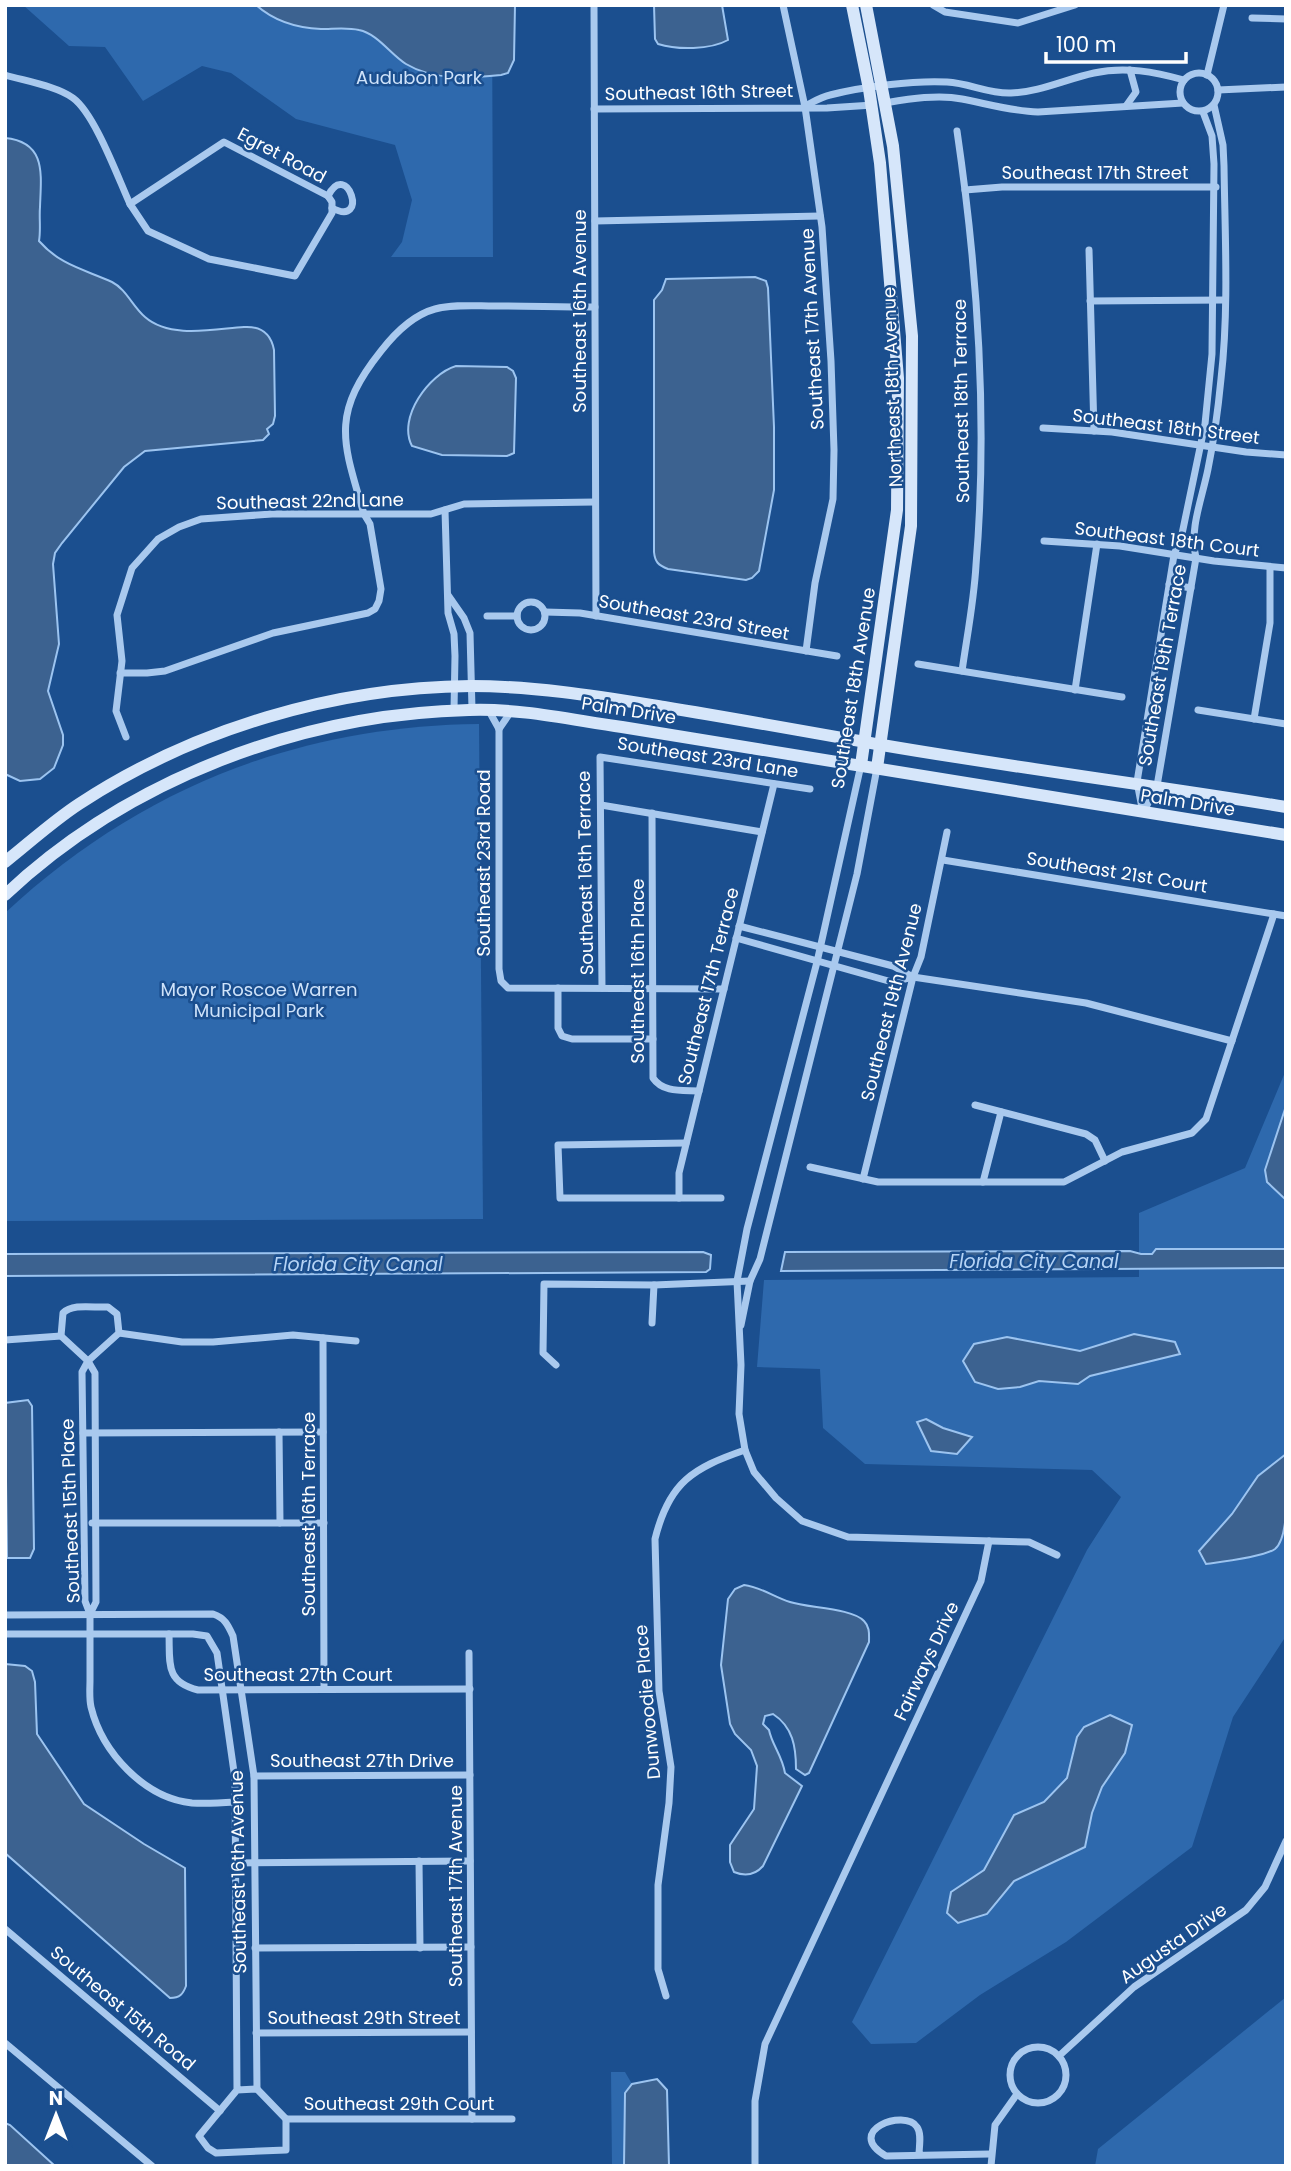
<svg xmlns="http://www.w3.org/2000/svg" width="1291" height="2171" font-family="Poppins,sans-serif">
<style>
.green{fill:#2e69ad}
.water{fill:#3c6290;stroke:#9cc4f0;stroke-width:2}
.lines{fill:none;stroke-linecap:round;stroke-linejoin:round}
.street{stroke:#a9c9ee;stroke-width:7}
.secondary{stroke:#d6e6fa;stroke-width:12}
.labels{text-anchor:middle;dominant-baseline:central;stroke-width:5;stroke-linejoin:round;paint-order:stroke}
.park-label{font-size:18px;fill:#cfe3fa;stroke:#1b4f8f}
.street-label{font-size:18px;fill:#fff;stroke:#1b4f8f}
.water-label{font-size:19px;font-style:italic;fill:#b5d3f5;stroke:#1b4f8f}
</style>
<rect width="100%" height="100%" fill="#1b4f8f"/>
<g class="green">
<path d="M23,5h469l1,252h-102l11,-15 10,-42 -17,-55 -99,-26 -65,-46 -29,-7 -59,35 -38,-54 -36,-1z"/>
<path d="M479,724l4,495 -478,2v-308c133,-124 292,-187 474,-189z"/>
<path d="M1286,1070v566l-53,81 -41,130 -126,95 -86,53 -64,48 -45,1 -19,-22 235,-472 34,-53 -29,-27 -227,-6 -42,-36 -3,-59 -63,-2 7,-87 375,-3v-64l106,-45z"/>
<path d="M1286,1997v169h-191l3,-17z"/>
<path d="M611,2072h14l7,12 -7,9 -1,73h-12z"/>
</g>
<g class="water">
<path d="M256,5h259l-1,55 -6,13 -7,2c-31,3 -67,6 -95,-11 -16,-10 -28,-30 -47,-34 -12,-3 -26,-1 -38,-1 -24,-1 -47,-8 -65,-24z"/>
<path d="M654,5h68l6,35c-18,10 -51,10 -70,4l-3,-5z"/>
<path d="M5,138c42,4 36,37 35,69 -1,11 1,22 -1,34 21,24 44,28 73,41 14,7 21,25 33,35 25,22 69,12 99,10 17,-1 27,7 30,23l1,66 -2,8 -6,5 2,5 -6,6 -118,11 -21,16 -62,76 -7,10 -2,11 6,80 -11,47 15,44v10l-9,23 -14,11 -20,2 -15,-7z"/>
<path d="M755,277l11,4 2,7 6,139v63l-15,81 -7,7 -6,2 -78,-11c-10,-4 -13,-7 -14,-17v-252l8,-10 4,-11z"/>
<path d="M456,366l51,1 6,4 3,7 -2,75 -7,3 -65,-1 -30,-9c-15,-28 17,-72 44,-80z"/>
<path d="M1286,1106v94l-19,-18 -2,-12z"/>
<path d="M1156,1249h130v19l-505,3 4,-19 345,-1 11,3h11z"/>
<path d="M703,1252l8,3 -1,14 -4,3 -701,4v-22z"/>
<path d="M1134,1334l41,8 5,12 -90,22 -12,8 -39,-3 -19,6 -22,2 -23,-7 -12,-21 11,-17 33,-7 73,14z"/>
<path d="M28,1400l4,6 2,143 -4,9h-23l-2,-155z"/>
<path d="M926,1419l17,9 29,9 -15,17 -26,-3 -14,-29z"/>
<path d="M1286,1454c0,21 5,82 -11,95 -11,8 -54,13 -69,15l-7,-13 33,-37 26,-38z"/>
<path d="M744,1585c17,2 30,12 46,17 18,6 62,6 74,19 6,6 5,13 5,21l-60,131 -4,2 -9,-6c0,-22 -3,-42 -23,-55l-8,2 -2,8 6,6c3,15 13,25 16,43l17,13 -39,80c-8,9 -17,11 -29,6l-4,-10v-17l24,-36 3,-43 -6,-16 -16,-16 -5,-10 -9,-59 7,-66 7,-10z"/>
<path d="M5,1664l20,2 7,5 3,11 2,52 47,70 60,40 41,24 1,118c-3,8 -6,12 -16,12l-165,-145z"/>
<path d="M1110,1715l22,10 -7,28 -23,34 -10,26 -7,34 -71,34 -27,33 -29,9 -11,-10 4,-21 33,-22 30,-55 30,-13 23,-24 10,-41 7,-10z"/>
<path d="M657,2079l10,11 2,76h-45l1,-73 7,-9z"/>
<path d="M5,2123l5,2 45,41h-50z"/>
</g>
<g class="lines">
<g class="street">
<path d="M594,5l2,611"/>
<path d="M783,5l22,102 17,120 9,134 3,89 -1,49 -18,84 -9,68"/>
<path d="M933,5l12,7 73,11 57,-18"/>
<path d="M1252,18l34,1"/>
<circle cx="1199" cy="92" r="19"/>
<path d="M5,75c20,6 52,11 68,23 22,16 45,80 57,106"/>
<path d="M1207,75l17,-70"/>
<path d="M1218,90l68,-3"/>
<path d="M885,103c24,-4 53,-9 77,-4 26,5 49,12 76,13l145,-9"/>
<path d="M805,106c8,-4 16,-9 25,-11 31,-8 85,-15 117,-13 22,1 42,12 64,11 29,-1 55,-14 83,-20 31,-7 61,-1 90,7"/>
<path d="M1126,106l10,-14 -6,-22"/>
<path d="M594,109l233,-1 46,-3"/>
<path d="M957,131c21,143 31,290 19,434 -2,36 -9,71 -14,106"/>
<path d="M224,142l104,54 4,6v11l-37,63 -86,-17 -61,-28 -18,-27z"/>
<path d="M965,190l37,-3h214"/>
<path d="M328,196c19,-38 42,32 4,12"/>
<path d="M595,221l225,-5"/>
<path d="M1089,250l5,181"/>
<path d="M1090,301l135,-1"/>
<path d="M1043,428l69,4 134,20 40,3"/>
<path d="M445,510l3,103 6,21 1,22 -1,54"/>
<path d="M1044,541l76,5 94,15 72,7"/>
<path d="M1169,584l22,4"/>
<path d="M448,595l16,23 6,15 2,76"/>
<circle cx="531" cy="616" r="14"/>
<path d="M545,612l35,1 257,43"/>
<path d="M487,616h30"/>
<path d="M918,664l204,33"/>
<path d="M120,673h27l18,-2 108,-38 95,-20 7,-4 4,-8 2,-12 -11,-65 -6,-10c-21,-72 -34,-99 17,-163 14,-18 32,-36 54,-42 18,-5 40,-3 59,-3 33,0 67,1 101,1"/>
<path d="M1075,690l22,-146"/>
<path d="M1198,710l88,14"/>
<path d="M489,711l10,18v240l2,12 7,7 216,1"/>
<path d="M1254,719l16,-96v-56"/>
<path d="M499,729l11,-16"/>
<path d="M126,737l-10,-26 6,-50 -5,-46 15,-47 26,-29 21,-12 22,-8 71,-5h159l33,-10 131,-2"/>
<path d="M861,765l-44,197 -70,267 -10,52 4,84 -2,49 6,36 9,22 22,26 26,23 46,16 181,5 28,13"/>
<path d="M601,805l161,27"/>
<path d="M652,813l1,265c10,15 30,12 46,13"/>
<path d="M1143,813l14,-27 39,-228c-7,-29 6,-59 12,-89 6,-29 10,-59 13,-90 8,-70 4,-142 3,-213l-1,-21 -9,-40"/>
<path d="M1143,813l-6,-31 37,-227 8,-21 23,-110 7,-70 2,-190 -2,-28 -9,-24"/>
<path d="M943,860l343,56"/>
<path d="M739,926l154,40 20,11 173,26 146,38"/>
<path d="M736,938l156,44 21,-5"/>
<path d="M558,988v40l4,8 10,3h81"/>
<path d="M602,988l-2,-231 210,32"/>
<path d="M975,1105l111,29 9,6 10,21"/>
<path d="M686,1143l-128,2 2,53h161"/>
<path d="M810,1167l68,15h186l58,-30 70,-19 14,-14 68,-205"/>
<path d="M863,1179l50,-202 8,-20 26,-125"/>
<path d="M983,1182l18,-70"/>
<path d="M679,1198v-25l95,-389"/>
<path d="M108,1307l9,7 2,19 -31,28 -27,-25 2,-23c10,-10 31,-5 45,-6z"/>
<path d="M652,1323l2,-38"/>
<path d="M741,1325l9,-44 10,-22 97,-385 20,-106"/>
<path d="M119,1333l63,9h31l80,-7 63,6"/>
<path d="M323,1338l1,351"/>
<path d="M5,1340l56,-4"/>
<path d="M556,1365l-13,-12 1,-69 110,1 96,-4"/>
<path d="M279,1432l1,91"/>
<path d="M83,1433l240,-1"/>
<path d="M92,1523h232"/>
<path d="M90,1614l6,-12 -1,-229 -7,-12 -6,11 3,229 5,13c0,22 0,44 0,66 0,8 -1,18 1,27 11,45 53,91 101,96 14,1 29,0 43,-1"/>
<path d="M5,1615l208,-1c12,4 15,11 20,22l21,140 3,313"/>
<path d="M5,1634h188l14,2 10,17 18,126 2,311 -38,46 9,12 8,5 70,-3v-31l-29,-30 -20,1"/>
<path d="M169,1634c1,29 -4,48 29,56l272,-1"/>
<path d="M469,1653l3,466"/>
<path d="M254,1776l216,-1"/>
<path d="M419,1861l1,87"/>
<path d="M236,1863l234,-2"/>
<path d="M5,1929l215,182"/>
<path d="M255,1948l216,-1"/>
<path d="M666,1996l-8,-27v-84l11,-82 2,-36 -12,-76 -4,-152c14,-57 38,-71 90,-89"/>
<path d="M256,2033l215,-1"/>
<path d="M5,2043l147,123"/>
<circle cx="1038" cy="2075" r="28"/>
<path d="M1059,2056l75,-69 112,-77 19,-23 21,-46"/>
<path d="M286,2119h226"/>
<path d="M919,2155c0,-8 3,-21 -2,-28 -12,-19 -74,4 -31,29l104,-2"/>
<path d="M755,2166v-65l10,-57 216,-463 8,-40"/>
<path d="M991,2166l4,-41 22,-31"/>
</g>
<g class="secondary">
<path d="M852,5l17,84 11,74 18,215 -1,132 -36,255"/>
<path d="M866,5l27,141 19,190 -1,190 -34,242"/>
<path d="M5,862c24,-19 48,-41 74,-58 114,-75 256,-117 392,-118 65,0 130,11 193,21 73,12 145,25 218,38 134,23 269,40 404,62"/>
<path d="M5,895c123,-116 296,-181 464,-185 50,-2 103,10 153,17l664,108"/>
</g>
</g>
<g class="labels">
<g class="park-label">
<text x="419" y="77">Audubon Park</text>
<text x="259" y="989">Mayor Roscoe Warren<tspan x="259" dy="21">Municipal Park</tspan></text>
</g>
<g class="street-label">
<text transform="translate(699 92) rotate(-1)">Southeast 16th Street</text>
<text transform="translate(282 155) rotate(28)">Egret Road</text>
<text x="1095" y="172">Southeast 17th Street</text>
<text transform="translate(579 311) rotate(-90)">Southeast 16th Avenue</text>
<text transform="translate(812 329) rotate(-93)">Southeast 17th Avenue</text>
<text transform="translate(892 387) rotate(-92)">Northeast 18th Avenue</text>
<text transform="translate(961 401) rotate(-91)">Southeast 18th Terrace</text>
<text transform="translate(1166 426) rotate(7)">Southeast 18th Street</text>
<text transform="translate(310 501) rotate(-1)">Southeast 22nd Lane</text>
<text transform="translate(1167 539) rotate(7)">Southeast 18th Court</text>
<text transform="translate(694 617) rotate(10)">Southeast 23rd Street</text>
<text transform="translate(1162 665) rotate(-80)">Southeast 19th Terrace</text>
<text transform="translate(853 688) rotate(-81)">Southeast 18th Avenue</text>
<text transform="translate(629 710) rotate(9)">Palm Drive</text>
<text transform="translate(708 757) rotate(9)">Southeast 23rd Lane</text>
<text transform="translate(1188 802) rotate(9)">Palm Drive</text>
<text transform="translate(483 863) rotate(-90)">Southeast 23rd Road</text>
<text transform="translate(1117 872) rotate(9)">Southeast 21st Court</text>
<text transform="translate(585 873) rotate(-91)">Southeast 16th Terrace</text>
<text transform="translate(637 971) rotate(-90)">Southeast 16th Place</text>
<text transform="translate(708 986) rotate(-76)">Southeast 17th Terrace</text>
<text transform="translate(891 1002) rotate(-76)">Southeast 19th Avenue</text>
<text transform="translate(70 1511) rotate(-92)">Southeast 15th Place</text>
<text transform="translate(308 1514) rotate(-90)">Southeast 16th Terrace</text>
<text transform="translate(926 1661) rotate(-65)">Fairways Drive</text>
<text x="298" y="1674">Southeast 27th Court</text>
<text transform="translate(647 1702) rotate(-95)">Dunwoodie Place</text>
<text x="362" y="1760">Southeast 27th Drive</text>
<text transform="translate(238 1872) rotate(-91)">Southeast 16th Avenue</text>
<text transform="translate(455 1886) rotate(-90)">Southeast 17th Avenue</text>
<text transform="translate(1173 1943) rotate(-35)">Augusta Drive</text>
<text transform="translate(123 2008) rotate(40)">Southeast 15th Road</text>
<text x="364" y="2017">Southeast 29th Street</text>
<text x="399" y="2103">Southeast 29th Court</text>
</g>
<g class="water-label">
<text x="1034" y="1261">Florida City Canal</text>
<text x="358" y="1264">Florida City Canal</text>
</g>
</g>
<rect width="1291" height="2171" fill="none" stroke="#ffffff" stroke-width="14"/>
<g transform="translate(56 2115)" stroke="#1b4f8f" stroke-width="5" paint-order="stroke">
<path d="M0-5L12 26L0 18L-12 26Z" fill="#ffffff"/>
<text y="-10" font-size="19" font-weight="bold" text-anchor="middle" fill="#ffffff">N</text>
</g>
<path d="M1046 52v10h140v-10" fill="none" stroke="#ffffff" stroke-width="3.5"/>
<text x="1056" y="52" font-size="21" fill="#ffffff" stroke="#1b4f8f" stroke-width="5" paint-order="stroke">100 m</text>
</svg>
